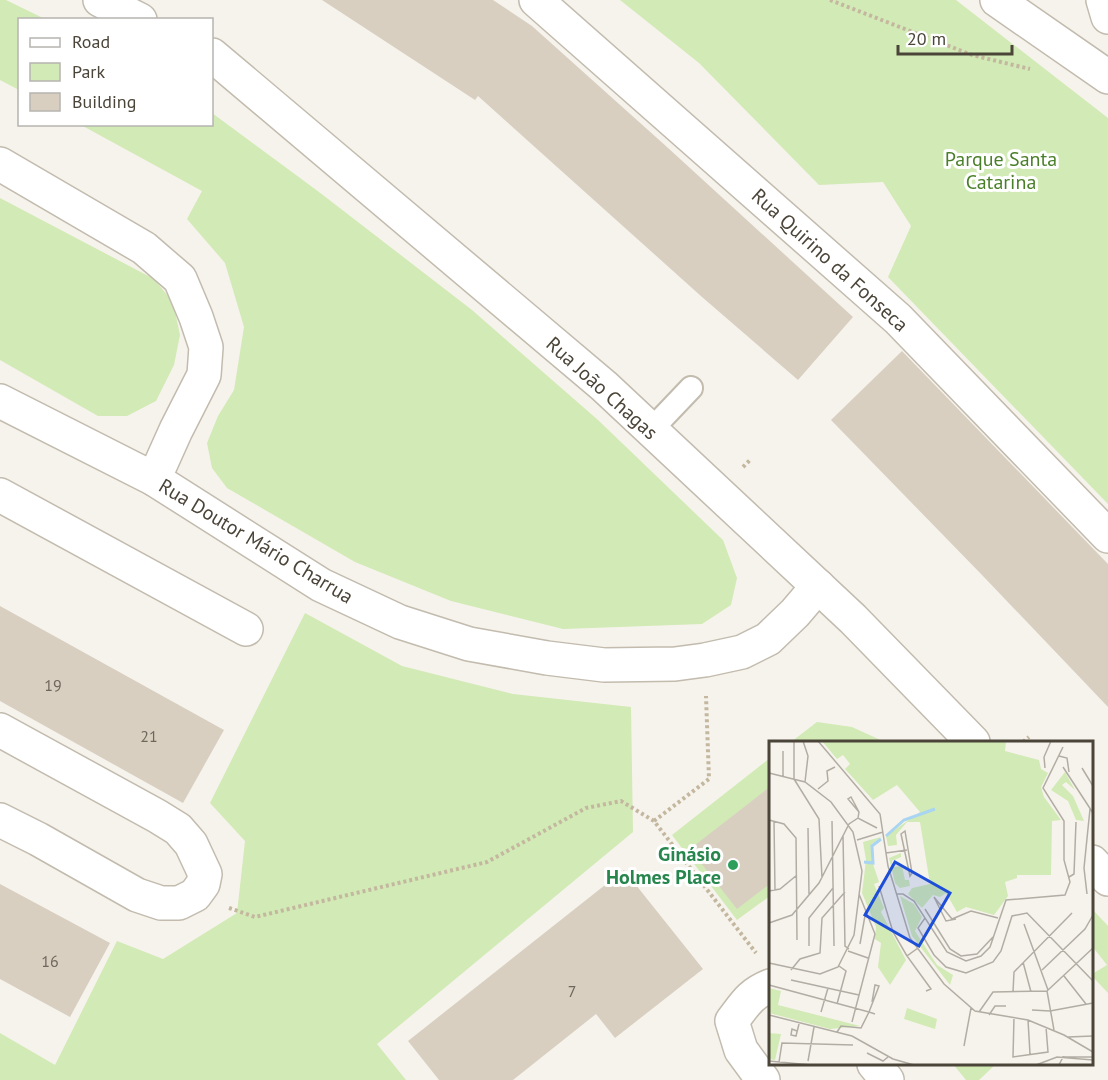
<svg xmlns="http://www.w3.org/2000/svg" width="1108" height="1080" font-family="'PT Sans',sans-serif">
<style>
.green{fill:#d2eab5}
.building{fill:#d8cfc1}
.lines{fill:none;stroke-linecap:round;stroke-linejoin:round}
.service-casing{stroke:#c2bbae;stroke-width:26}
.minor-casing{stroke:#c2bbae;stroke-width:36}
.tertiary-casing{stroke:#c2bbae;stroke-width:36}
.path{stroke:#c4b79f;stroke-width:4;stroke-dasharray:3 3;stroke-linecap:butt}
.service{stroke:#fff;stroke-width:22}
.minor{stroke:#fff;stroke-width:33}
.tertiary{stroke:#fff;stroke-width:33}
.leisure-dot{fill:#2e9e5b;stroke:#fff;stroke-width:2}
.labels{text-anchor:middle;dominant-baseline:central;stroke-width:6;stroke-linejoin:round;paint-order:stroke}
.number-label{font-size:16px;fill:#6e675b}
.park-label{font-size:20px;fill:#4a7f2a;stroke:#fff}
.street-label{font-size:20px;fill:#4b4439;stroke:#fff}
.leisure-label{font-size:20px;font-weight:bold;fill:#27864d;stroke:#fff;text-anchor:end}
.inset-river{fill:none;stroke:#a9d4f2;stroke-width:3}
.inset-road{fill:none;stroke:#b2ada4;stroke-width:1.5}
.view{fill:#1d4ed8;fill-opacity:0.15;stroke:#1d4ed8;stroke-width:3}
.inset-edge{fill:none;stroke:#4b4439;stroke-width:3}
</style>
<rect width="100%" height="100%" fill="#f6f3ec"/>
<g class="green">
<path d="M0,0h6l39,19 -25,1 -1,70 -19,-10z"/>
<path d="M620,0h336l152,118v386l-220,-227 23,-51 -28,-44 -64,3 -120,-122z"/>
<path d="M212,113l107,79 153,118 126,110 125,120 14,38 -6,27 -29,19 -139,5 -112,-28 -96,-39 -128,-74 -15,-20 -5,-25 11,-27 16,-26 10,-63 -19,-64 -38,-44 15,-28 -121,-66 131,-1z"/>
<path d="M0,198l154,81 19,23 7,33 -6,30 -18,36 -29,15h-29l-98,-56z"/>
<path d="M305,613l97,53 111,28 118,13 2,125 -256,212 29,36h-406v-47l55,32 62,-124 46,18 74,-46 8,-72 -35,-38z"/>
<path d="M817,722l35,5 33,15h-94z"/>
<path d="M770,758v138l-33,24 -65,-85z"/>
<path d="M1094,911l14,15v67l-16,-17v-2l15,-9 -15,-19v-33z"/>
<path d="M953,1064h43l-17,16h-13z"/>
</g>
<g class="building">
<path d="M322,0h171l39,26 135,121 186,170 -55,63 -96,-83 -224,-201 -3,4z"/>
<path d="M902,351l206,213v143l-126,-132 -151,-155z"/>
<path d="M0,606l224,124 -41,73 -183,-102z"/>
<path d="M771,786v97l-34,26 -47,-60z"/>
<path d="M624,870l79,99 -88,69 -19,-24 -83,66h-74l-31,-39z"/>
<path d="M0,884l110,59 -40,74 -70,-38z"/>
</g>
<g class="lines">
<defs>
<path id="service" d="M651,430l40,-42"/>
<g id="minor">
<path d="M536,0l362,319 210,217"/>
<path d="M997,0l111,77"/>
<path d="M1103,0l5,17"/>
<path d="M0,164l144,84 36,31 16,38 10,30 -2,28 -28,55 -22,49"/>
<path d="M0,495l246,134"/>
<path d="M0,730l157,86 21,13 13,15 14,30 -2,10 -8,11 -16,8h-18l-24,-8 -99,-56 -38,-19"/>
<path d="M874,1064l13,16"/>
<path d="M763,1080l-22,-30 -9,-29c13,-17 18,-27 38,-35"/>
</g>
<g id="tertiary">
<path d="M100,0l40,20"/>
<path d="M212,55l392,331 249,233 120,123"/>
<path d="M0,401l154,78 167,106 79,37 69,22 78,14 57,7 71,-1 30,-4 37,-8 26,-13 27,-26 23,-27"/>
<path d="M1092,862l16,17"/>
</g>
</defs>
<use href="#service" class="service-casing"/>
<use href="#minor" class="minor-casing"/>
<use href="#tertiary" class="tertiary-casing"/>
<g class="path">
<path d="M830,0l142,55 58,14"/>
<path d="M743,467l8,-8"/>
<path d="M1023,742l6,-5"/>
<path d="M654,821l55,-42 -3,-83"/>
<path d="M229,908l26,9 232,-55 99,-54 35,-7 33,20 102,132"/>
</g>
<use href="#service" class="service"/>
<use href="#minor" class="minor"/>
<use href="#tertiary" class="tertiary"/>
</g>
<circle class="leisure-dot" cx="733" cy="865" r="6"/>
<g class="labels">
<g class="number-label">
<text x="53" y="685">19</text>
<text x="149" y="736">21</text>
<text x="50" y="961">16</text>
<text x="572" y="991">7</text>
</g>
<g class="park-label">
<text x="1001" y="159">Parque Santa<tspan x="1001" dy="23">Catarina</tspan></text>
</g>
<g class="street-label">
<text transform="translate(830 260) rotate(42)">Rua Quirino da Fonseca</text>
<text transform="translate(602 388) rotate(42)">Rua João Chagas</text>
<text transform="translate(256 541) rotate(31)">Rua Doutor Mário Charrua</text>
</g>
<g class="leisure-label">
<text x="721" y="854">Ginásio<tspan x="721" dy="23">Holmes Place</tspan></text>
</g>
</g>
<g transform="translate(769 741)">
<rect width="324" height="324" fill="#f6f3ec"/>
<path d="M53,0h184l-1,10 34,9 2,9 7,4 -7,14 3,10 17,23 -9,1 -1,54h-34v3l-12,4 3,14 -14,19 -28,-8 -9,5 -11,-19 -6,4 -7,-2 -11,13 -14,-14 4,-6 18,-4 -10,-62h-13l-11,13 1,10 -9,1 -2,-10 34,-24 -23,-27 -24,15 -28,-31 5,-5 -7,-9 -6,4zM296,31l10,18 -9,-8 -4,3 11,11 11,25 -8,-1 -8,-19 -17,-11zM112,96l-9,7 -1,14 8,24 -5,2 10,24 -3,4 25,48 -16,25 -12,-18 3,-24 -6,-4 1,-12 -14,-34 4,-33 -3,-18zM132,112v4l-9,4 1,6 9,-1 3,14h4l1,6 -10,2 -5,-5 -6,-25zM131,155l14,8 8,13 -7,14 22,34 16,10 -3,10 -38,-49zM0,247l12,3 -3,14 82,21 -30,3 -61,-16zM138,267l30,11 -2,10 -31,-10zM0,292l12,1 -6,26 -6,-1z" fill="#d2eab5"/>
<path class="inset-river" d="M117,95l18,-16 31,-11M95,121l9,1 -1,-17 9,-7"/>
<path class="inset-road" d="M25,0v38M34,0l5,15 -3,26M49,0l62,73 8,52 22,72 34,46 31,27 53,9 36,15 29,17M14,10v26M290,15l8,2 2,14M294,26l30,46M276,27l-1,-11 7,-16M313,27l11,18M0,32l36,9 26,20 22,30 9,39 -8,64 -16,32 -18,7 -51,-11M25,38l25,40 3,59M49,48l10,-8 -1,-10 8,-4M89,77l1,-6 -11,-13 3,-2 8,15M0,79l15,4 12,14 1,102M5,80l1,70M63,80l2,125M39,87l1,66M136,90l7,42 -2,3 -9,-42zM74,94l2,111 4,3M88,99l26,-8M117,112l21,-3M300,136l5,-3 2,-52M110,145l14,46 14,24M0,150l11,-2 17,-14M127,153h7l11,7 33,51 19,9 15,-5 9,-9 16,-47 59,-5 5,-13 -6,-22v-39l-21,-33 20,-41M318,153l-3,-26 6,-59M156,168l25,40 11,7 16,-2 16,-17M156,177l-7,10 16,27 12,12 20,6 27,-11 8,-11 11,-35 15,-3 66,68M187,178l-10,2 -12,-24 18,22 19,-8 27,7M0,182l23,-8 27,-32 30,-59 9,-6 19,10M255,183l24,66M91,203l6,-34M40,205v-28l24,-30M149,207l-11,8 24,33 -5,2M79,210l20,7M254,221l8,30M22,229l9,-11 20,-6 2,-35 23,-26M273,229l43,-41 8,-14M295,235l22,28M22,239l68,15M0,244l100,27 -8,16 -20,-2 -4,6M278,250l46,-43M278,250l7,39M244,251l1,-20 58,-59M103,261l3,-17 4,1 -10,26 6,2M68,263l9,-33 -7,-5M263,269l18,1 43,-8M52,271l7,-24M210,271l14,-20 54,-1M0,274l83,21 41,23 21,6M220,274l6,-9h11M245,276l-1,40 35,-5 -2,-25M259,279l2,34M83,281l23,-88 -16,-40M28,290l-5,-2 -1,6 5,1 3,-12M299,296l25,-1M195,305l7,-38M98,312l16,8 5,-4M0,320l42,4M39,320l6,-34M10,321l3,-19 71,2M267,324l21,-8 36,3M290,324l4,-8h30"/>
<path class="view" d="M126,121l55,31 -31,53 -54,-31z"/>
<rect width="324" height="324" class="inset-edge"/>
</g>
<rect x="18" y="18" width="195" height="108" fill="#ffffff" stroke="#b7b4b0" stroke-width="1.5"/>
<rect x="30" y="38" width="30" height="9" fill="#ffffff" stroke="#b7b4b0" stroke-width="1.5"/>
<text x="72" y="48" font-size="18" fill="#4b4439">Road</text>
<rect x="30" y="63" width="30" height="18" fill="#d2eab5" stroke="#b7b4b0" stroke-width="1.5"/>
<text x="72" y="78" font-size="18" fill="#4b4439">Park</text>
<rect x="30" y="93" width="30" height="18" fill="#d8cfc1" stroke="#b7b4b0" stroke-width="1.5"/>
<text x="72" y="108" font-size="18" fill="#4b4439">Building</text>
<path d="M898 45v9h114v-9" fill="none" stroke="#4b4439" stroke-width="3"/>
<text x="907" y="45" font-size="18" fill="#4b4439" stroke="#ffffff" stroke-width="4.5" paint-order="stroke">20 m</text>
</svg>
